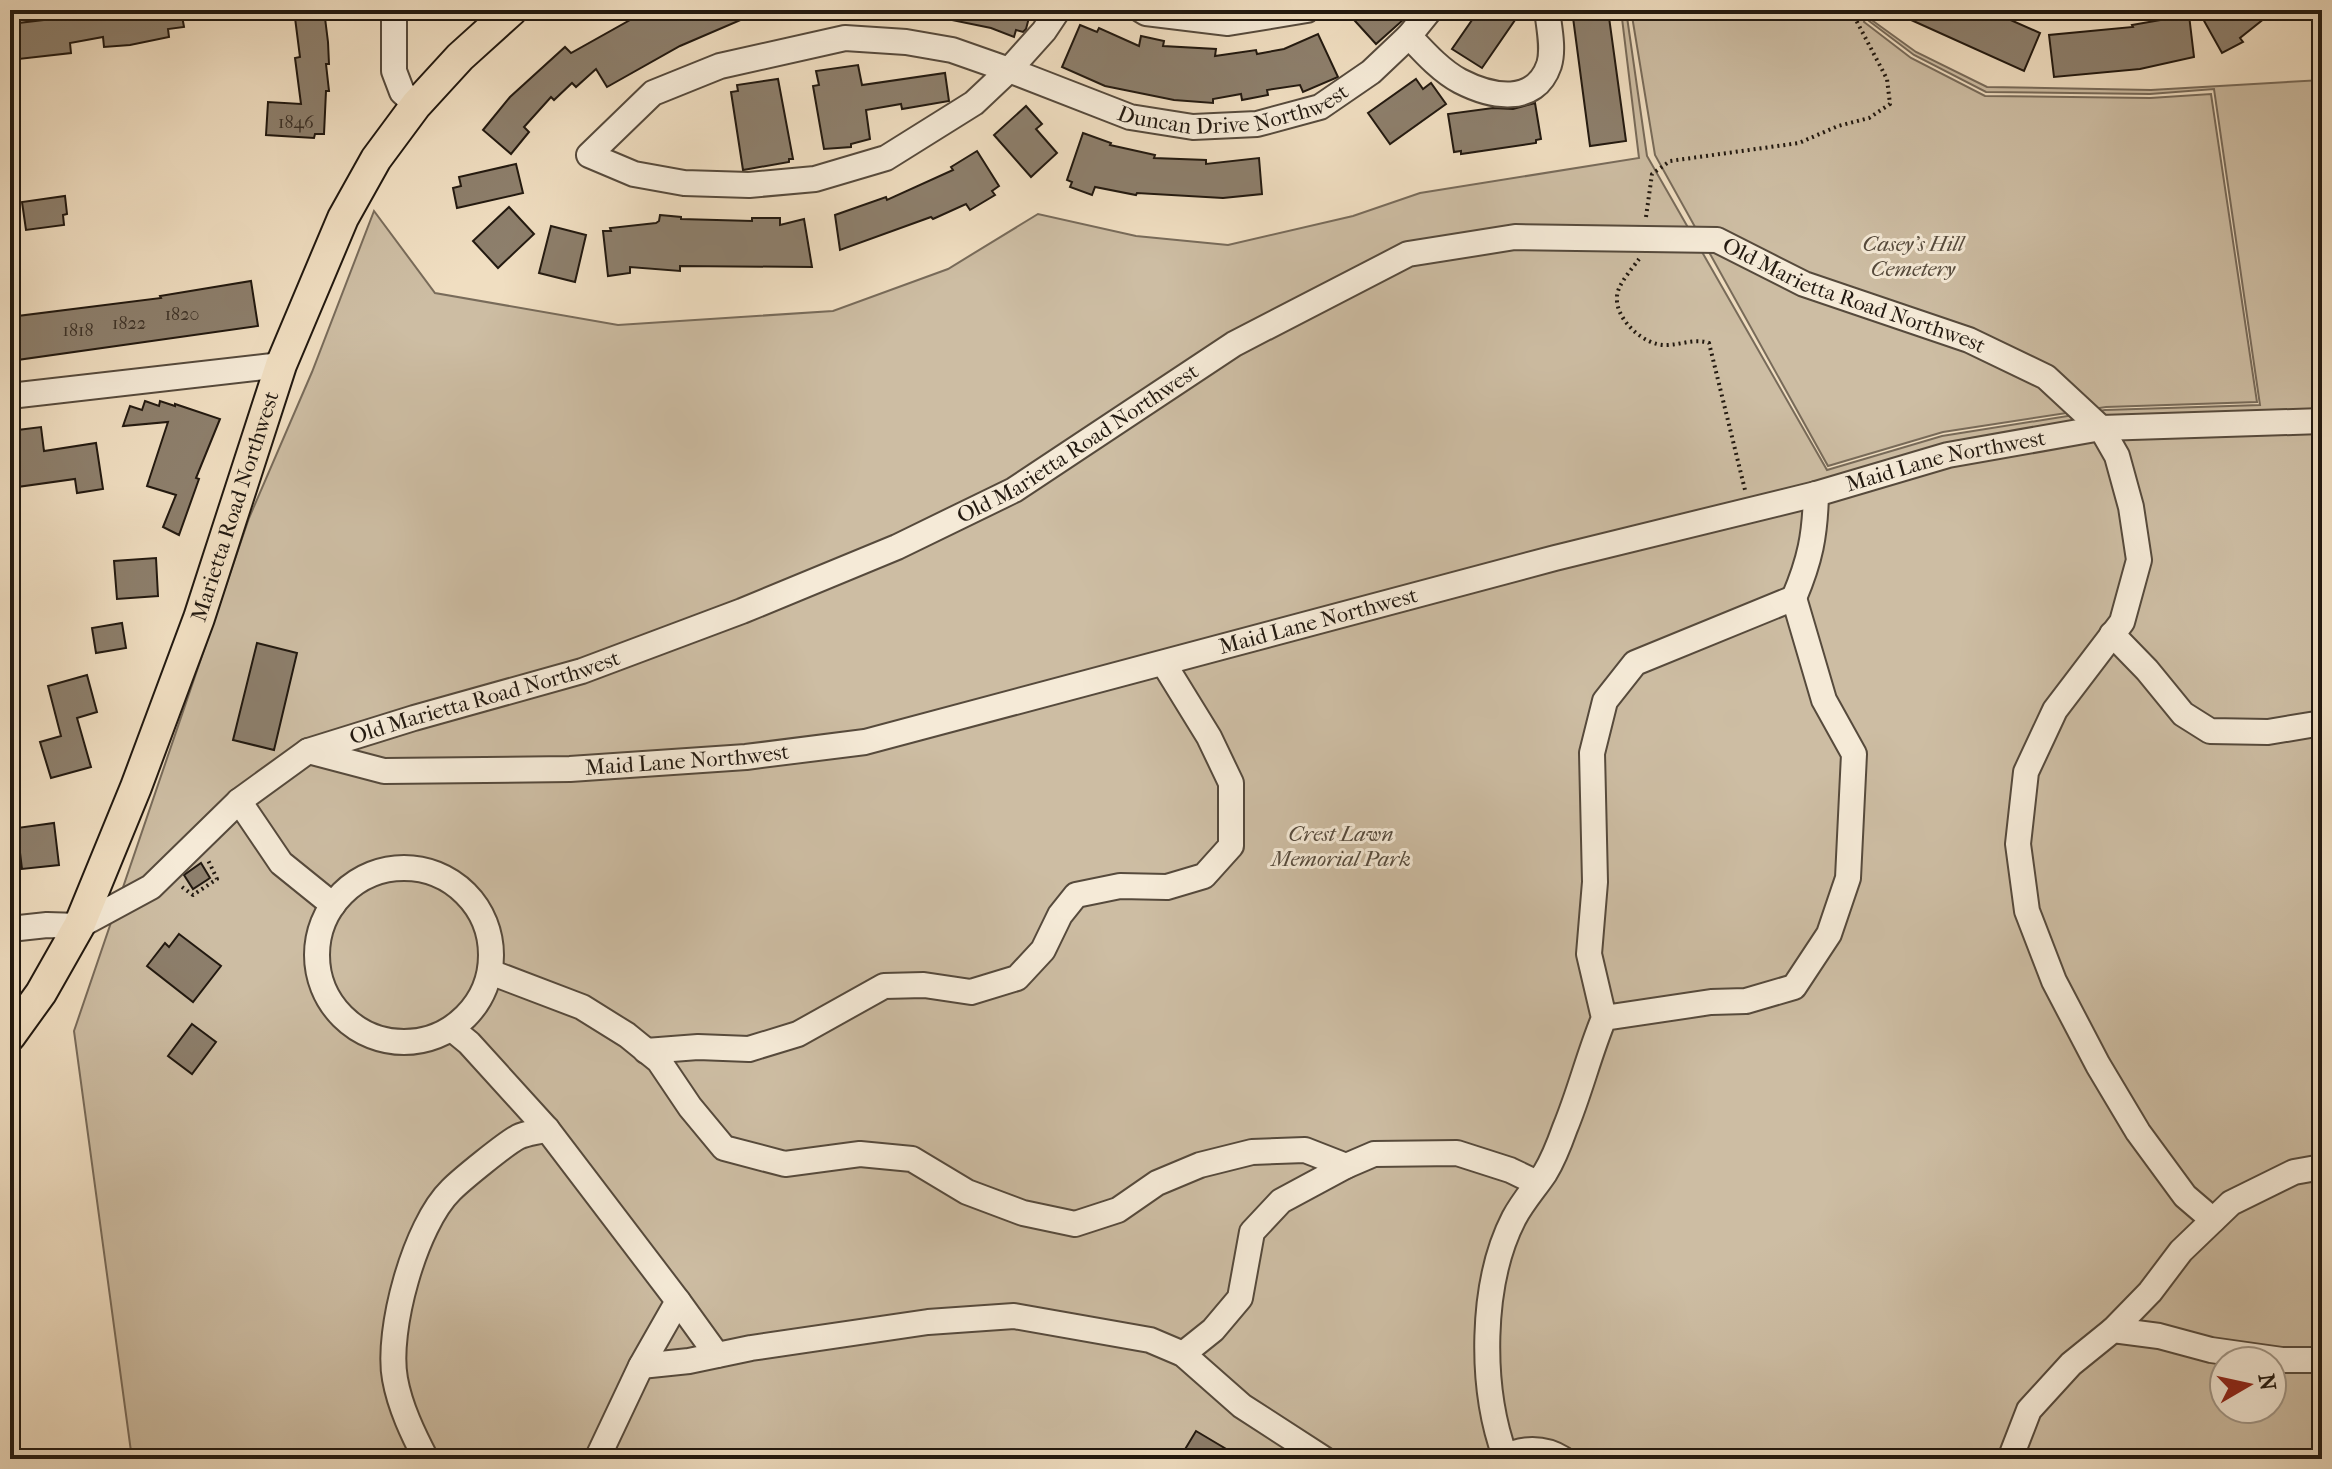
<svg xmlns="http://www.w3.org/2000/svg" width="2332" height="1469" font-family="'IM FELL French Canon',serif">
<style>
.green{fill:#cdbda3;stroke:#786b5a;stroke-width:2;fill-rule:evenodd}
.building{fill:#8d7f6c;stroke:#221910;stroke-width:2}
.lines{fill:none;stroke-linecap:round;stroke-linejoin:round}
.minor-casing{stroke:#564a3c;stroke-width:28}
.major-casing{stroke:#221910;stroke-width:34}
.path{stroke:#221910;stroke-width:4;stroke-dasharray:2 4;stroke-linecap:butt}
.minor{stroke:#f5ead7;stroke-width:24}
.major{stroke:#f0dec1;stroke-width:30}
.labels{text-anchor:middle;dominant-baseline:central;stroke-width:6;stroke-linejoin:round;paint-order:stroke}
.number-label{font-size:18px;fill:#3d3227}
.street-label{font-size:22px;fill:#221910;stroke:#f5ead7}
.park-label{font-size:22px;font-style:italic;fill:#554a3c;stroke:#f5ead7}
</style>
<rect width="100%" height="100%" fill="#f0dec1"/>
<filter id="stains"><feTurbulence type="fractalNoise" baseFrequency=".0025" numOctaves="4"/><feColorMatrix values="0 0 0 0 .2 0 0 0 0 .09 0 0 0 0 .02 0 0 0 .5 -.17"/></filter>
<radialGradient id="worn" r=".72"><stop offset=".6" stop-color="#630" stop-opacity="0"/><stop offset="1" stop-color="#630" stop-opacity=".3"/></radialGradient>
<g class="green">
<path d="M1621,10h5l21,146 180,314 115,-34 163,-26 155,-5 -46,-316 -64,5 -164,-2 -72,-37 -45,-34 4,-11h4l-4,11 43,31 71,35 164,3 171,-10v1379h-2190l-58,-428 175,-513 63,-146 62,-161 61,82 183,32 215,-14 115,-42 90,-55 98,22 92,9 125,-29 67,-23 219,-35zM2224,1361h48v48h-48z"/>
<path d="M1631,10h237l-4,12 47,36 74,38 165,2 61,-4 46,308 -151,5 -163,25 -115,34 -173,-311z"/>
</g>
<g class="building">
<path d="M104,10h77l3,17 -16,2 1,8 -39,8 -26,2 -1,-10 -33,6 1,10 -61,7v-36l50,-6v-4z"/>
<path d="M294,10h30l4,32 1,22h-3l3,27h-3l-2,43h-9l-1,4 -48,-3 2,-33 33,2 -6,-46 5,-1z"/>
<path d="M648,10h116l-84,36 -73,41 -11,-18 -20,18 -4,-4 -18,17 -3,-3 -27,30 5,5 -18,22 -28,-24 27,-33 55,-50 6,6z"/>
<path d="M943,10h88l-5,19 -3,3 -7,-2 -2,7 -23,-9 -49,-10z"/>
<path d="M1345,10h49l9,10 -27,24z"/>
<path d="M1479,10h32l-3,6 7,4 -33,48 -30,-19z"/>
<path d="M1572,10h36l18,131 -36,5z"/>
<path d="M1889,10h99l52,23 -16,38z"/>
<path d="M2198,10h77l-35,28 3,4 -21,11z"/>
<path d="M2189,15l5,42 -54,12 -86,8 -5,-42 84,-8 -1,-2z"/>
<path d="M1080,25l17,7 2,-4 40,18 2,-10 23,5 -1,5 53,3 -1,7 41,-6 1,4 27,-5 34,-15 20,43 -35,15 -3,-7 -33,5 1,5 -26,5 -1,-6 -28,5v4l-39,-3 -69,-14 -43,-19z"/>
<path d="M858,65l4,20 83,-12 4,28 -47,8 -1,-5 -35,6 4,29 -19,5v3l-27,2 -11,-63 6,-1 -3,-14z"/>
<path d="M778,79l15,80h-4v3l-46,8 -12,-78 7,-1 -1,-6z"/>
<path d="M1416,79l7,10 8,-6 15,21 -56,40 -22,-31z"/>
<path d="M1535,103l6,36 -5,1v3l-75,11v-3l-7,1 -6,-38 45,-6 20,1z"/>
<path d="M1026,106l16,18 -6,5 21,24 -26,24 -37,-42z"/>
<path d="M1083,133l28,10 -1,2 45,10 -1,3 52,2v4l53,-6 3,36 -39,4 -86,-5 -1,2 -41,-8 -3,8 -22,-8 2,-5 -5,-2z"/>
<path d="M977,151l22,35 -7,5 3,4 -25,15 -4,-6 -33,15 -2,-2 -91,33 -5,-35 51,-18 1,3 66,-30 -2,-3z"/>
<path d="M516,164l7,29 -66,15 -4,-20 8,-2 -2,-9z"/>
<path d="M65,196l2,18 -4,1 1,10 -38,5 -4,-28z"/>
<path d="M509,207l25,27 -36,34 -25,-27z"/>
<path d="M660,215l21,2v2l71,2v-3h28v7l24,-6 8,48 -132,-1v5l-50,-4v6l-22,3 -5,-45h8l-1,-3 46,-5 3,-2z"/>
<path d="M551,226l35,9 -11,47 -36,-9z"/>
<path d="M251,281l7,45 -248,35v-44l151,-19 -1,-2z"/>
<path d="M145,401l14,5 1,-5 15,5v-2l45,15 -24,59 3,1 -20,56 -16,-8 13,-32 -29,-9 21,-64 -45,4 7,-20 12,4z"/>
<path d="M41,427l3,24 52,-8 7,46 -26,4 -2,-14 -65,9v-57z"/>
<path d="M156,558l2,38 -41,3 -3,-38z"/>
<path d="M122,623l4,25 -30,5 -4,-25z"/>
<path d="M257,643l40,10 -23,97 -41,-10z"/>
<path d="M87,675l10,37 -20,6 14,49 -40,11 -11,-36 21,-6 -13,-50z"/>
<path d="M54,823l5,42 -37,4 -5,-41z"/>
<path d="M201,863l9,15 -17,11 -9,-14z"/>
<path d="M179,934l42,32 -28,36 -46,-36 18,-23 4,4z"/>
<path d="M192,1024l24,18 -24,32 -24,-18z"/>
<path d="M1196,1431l47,28h-38l-21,-8z"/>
</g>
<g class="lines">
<defs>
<g id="minor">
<path d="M394,10v61l8,21 14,13"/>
<path id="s1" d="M1058,10l-14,21 -35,39 -35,33 -88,55 -71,21 -66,6 -65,-2 -50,-9 -45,-19 64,-62 67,-27 125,-28 61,4 46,8 57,20 121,47 63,10 64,-3 63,-17 51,-35 38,-36 21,-26"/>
<path d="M1141,10l5,3 82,10 79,-13"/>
<path d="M1409,36c15,16 32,35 51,45 31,16 75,25 89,-16 5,-16 0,-38 -2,-55"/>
<path d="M10,396l271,-31"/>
<path d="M1794,598c16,-38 21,-62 22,-104"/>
<path d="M2112,634l35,36 36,44 27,17 58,1 54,-9"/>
<path id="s2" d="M308,751l76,20 186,-2 176,-12 119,-15 690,-184 261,-64 132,-39 153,-27 221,-7"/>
<path d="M239,801l42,62 52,42"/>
<circle cx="404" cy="955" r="87"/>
<path id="s3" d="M10,929l37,-4 32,1 72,-39 88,-86 69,-50 106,-33 168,-47 160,-60 155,-64 117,-57 220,-146 174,-90 107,-17 202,3 87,44 165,56 77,37 55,51 16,28 14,51 8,53 -17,62 -67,88 -29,62 -8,72 9,67 27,70 44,84 40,67 47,64 28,24"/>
<path d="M490,972l92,35 45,28 32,26 31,46 34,41 61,16 75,-10 52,5 55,33 56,21 52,11 43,-14 39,-27 43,-18 52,-13 53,-2 41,16"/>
<path d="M452,1029l17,14 78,86 131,172 -37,65 -44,93"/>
<path d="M646,1051l52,-4 51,2 49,-15 86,-48 40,-1 47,7 46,-14 26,-28 17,-35 16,-20 44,-9 47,1 37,-11 27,-30v-63l-22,-46 -45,-73"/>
<path d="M678,1301l39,54"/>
<path d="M2113,1330l37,-38 31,-41 50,-48 63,-31 28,-5"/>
<path d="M1183,1354l30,-24 27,-32 12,-66 29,-31 65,-35 28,-12 83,-1 53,17 25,12"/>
<path d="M641,1366l48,-5 62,-13 177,-26 86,-6 136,24 33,14 59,52 82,53"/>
<path d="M1505,1456c-25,-68 -25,-172 9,-238 9,-17 21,-30 31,-45 8,-13 15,-31 20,-45 15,-36 24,-74 39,-110l107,-16 35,-1 48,-14 35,-53 19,-56 6,-124 -30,-54 -30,-102 -159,65 -30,38 -13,52 3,129 -6,72 15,64"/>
<path d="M426,1459c-13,-25 -26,-52 -31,-80 -9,-48 20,-154 56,-189 11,-11 54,-46 67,-53 8,-4 20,-5 29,-8"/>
<path d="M1502,1459c19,-12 42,-12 61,0"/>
<path d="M2010,1459l19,-49 42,-46 42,-34 46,6 52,14 71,10h40"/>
</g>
<g id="major">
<path id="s4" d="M10,1036l31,-43 38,-67 57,-139 63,-169 82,-253 62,-147 33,-59 40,-54 44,-48 52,-47"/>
</g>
</defs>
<use href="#minor" class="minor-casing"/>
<use href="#major" class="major-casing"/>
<g class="path">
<path d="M1646,217l6,-43 18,-13 129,-18 39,-17 31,-8 21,-14 -3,-25 -31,-59 -1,-10"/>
<path d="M1639,259c-7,10 -22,26 -22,38 -2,22 27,49 49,48 16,0 27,-7 43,-2l36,147"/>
<path d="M182,887l11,8 24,-16 -9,-19"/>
</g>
<use href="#minor" class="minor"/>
<use href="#major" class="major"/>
</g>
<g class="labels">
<g class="number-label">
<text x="296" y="122">1846</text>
<text x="182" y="314">1820</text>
<text x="129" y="323">1822</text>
<text x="78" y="330">1818</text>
</g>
<g class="street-label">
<text stroke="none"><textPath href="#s1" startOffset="1228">Duncan Drive Northwest</textPath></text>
<text stroke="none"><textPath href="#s3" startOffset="2032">Old Marietta Road Northwest</textPath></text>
<text stroke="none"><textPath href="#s3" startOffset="1192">Old Marietta Road Northwest</textPath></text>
<text stroke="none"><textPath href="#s2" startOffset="1678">Maid Lane Northwest</textPath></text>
<text stroke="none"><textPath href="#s4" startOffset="578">Marietta Road Northwest</textPath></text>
<text stroke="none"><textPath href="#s2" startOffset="1030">Maid Lane Northwest</textPath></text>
<text stroke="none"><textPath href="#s3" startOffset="544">Old Marietta Road Northwest</textPath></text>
<text stroke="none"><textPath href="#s2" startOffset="382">Maid Lane Northwest</textPath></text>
</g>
<g class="park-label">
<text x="1913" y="244">Casey's Hill<tspan x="1913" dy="25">Cemetery</tspan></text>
<text x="1341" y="834">Crest Lawn<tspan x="1341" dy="25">Memorial Park</tspan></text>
</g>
</g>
<rect width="2332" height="1469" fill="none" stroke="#f0dec1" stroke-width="40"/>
<rect x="12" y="12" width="2308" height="1445" fill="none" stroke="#221910" stroke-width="4"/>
<rect x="20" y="20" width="2292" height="1429" fill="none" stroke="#221910" stroke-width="2"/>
<g transform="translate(2248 1385) rotate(81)"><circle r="38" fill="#f5ead7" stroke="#a19687" stroke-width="2"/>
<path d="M0-6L14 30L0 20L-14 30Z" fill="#8f2418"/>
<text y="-12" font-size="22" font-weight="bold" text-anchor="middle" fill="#221910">N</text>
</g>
<rect width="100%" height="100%" filter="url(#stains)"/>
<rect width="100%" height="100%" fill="url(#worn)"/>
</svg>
